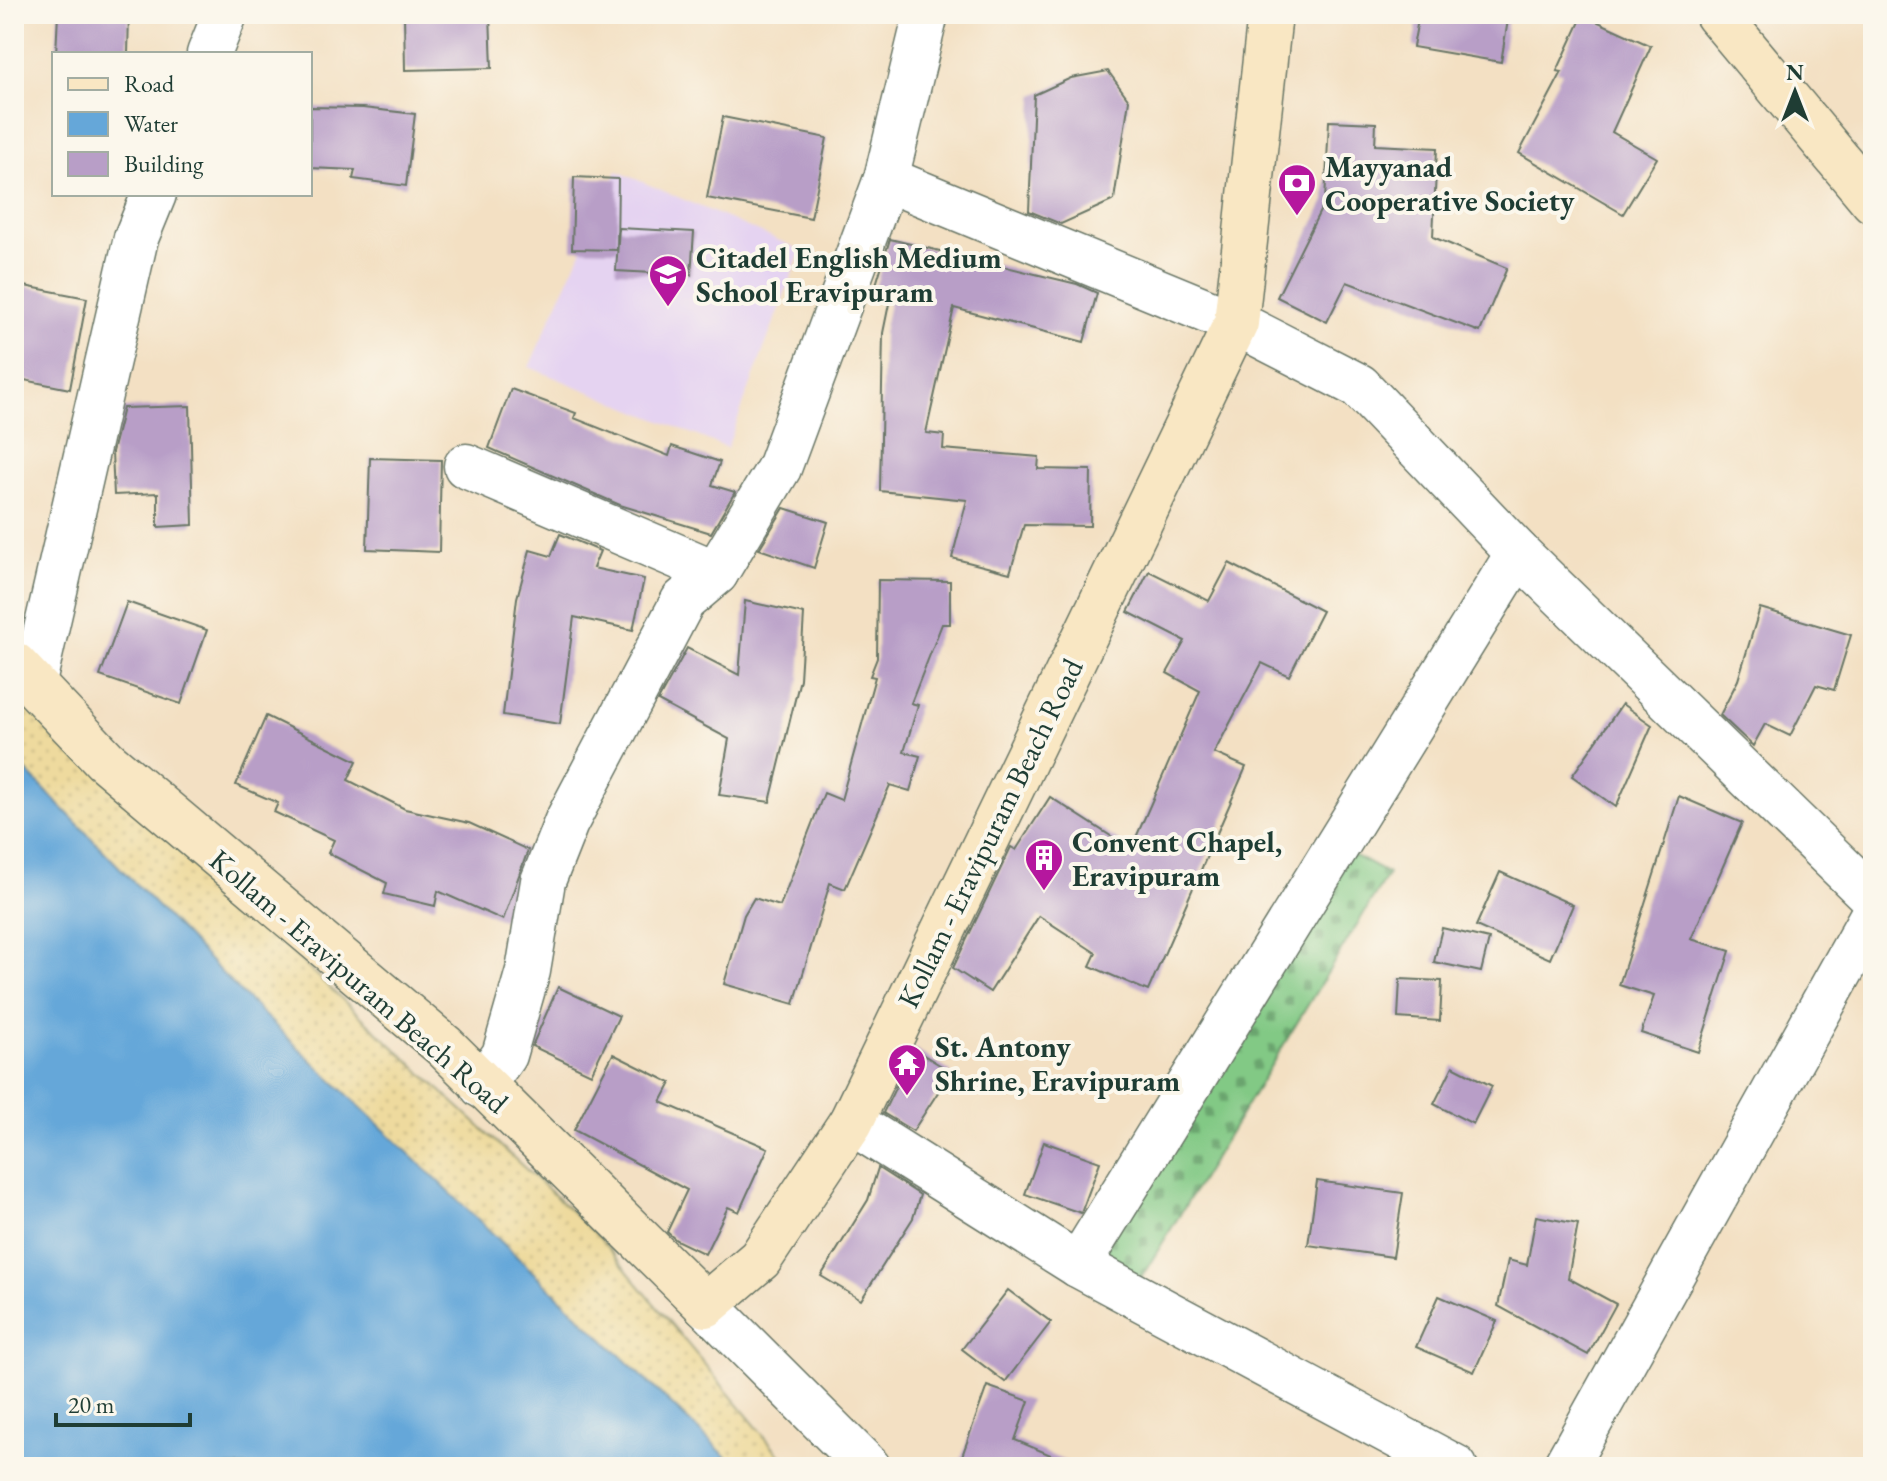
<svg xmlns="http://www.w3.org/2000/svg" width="1887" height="1481" font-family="'EB Garamond',serif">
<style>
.built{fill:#e5d3f1}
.sand{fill:url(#sand-dots);stroke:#868c69;stroke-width:2}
.cemetery{fill:url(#cemetery-stones);stroke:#50835c;stroke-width:2}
.water{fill:#65a7d9;stroke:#427286;stroke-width:2}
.building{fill:#b89ec7}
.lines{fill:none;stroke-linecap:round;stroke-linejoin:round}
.street-casing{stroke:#697666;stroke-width:47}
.secondary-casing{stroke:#697666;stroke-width:47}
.street{stroke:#fff;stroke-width:44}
.secondary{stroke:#f9e7c3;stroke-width:44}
.labels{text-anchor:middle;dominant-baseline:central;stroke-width:8;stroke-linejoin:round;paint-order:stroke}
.poi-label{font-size:30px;font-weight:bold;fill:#1f3d34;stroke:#fbf7ec;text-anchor:start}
.street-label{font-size:30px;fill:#1f3d34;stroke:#fbf7ec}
</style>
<defs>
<pattern id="sand-dots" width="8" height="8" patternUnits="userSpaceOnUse" patternTransform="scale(2)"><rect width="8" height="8" fill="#eeda9e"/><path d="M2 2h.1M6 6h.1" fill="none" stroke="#ccbc89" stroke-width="1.8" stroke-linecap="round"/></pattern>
<pattern id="cemetery-stones" width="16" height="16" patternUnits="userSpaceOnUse" patternTransform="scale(2)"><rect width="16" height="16" fill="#82c985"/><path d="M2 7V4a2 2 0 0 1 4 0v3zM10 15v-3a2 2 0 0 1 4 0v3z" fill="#6aa46e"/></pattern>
</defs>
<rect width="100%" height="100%" fill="#fbf7ec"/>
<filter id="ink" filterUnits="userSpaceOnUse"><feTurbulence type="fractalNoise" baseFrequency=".0125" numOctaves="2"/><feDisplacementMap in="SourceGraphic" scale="16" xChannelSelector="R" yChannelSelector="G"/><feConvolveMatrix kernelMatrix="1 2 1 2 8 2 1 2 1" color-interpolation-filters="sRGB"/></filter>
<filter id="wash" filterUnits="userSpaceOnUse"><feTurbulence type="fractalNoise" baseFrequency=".006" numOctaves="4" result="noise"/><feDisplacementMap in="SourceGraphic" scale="32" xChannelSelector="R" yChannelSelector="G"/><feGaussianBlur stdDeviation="1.8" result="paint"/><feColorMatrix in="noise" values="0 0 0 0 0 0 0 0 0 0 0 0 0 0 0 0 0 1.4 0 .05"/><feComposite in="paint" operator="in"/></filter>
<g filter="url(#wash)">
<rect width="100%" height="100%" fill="#f3e0c3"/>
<path class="built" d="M617,171l184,79 -74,198 -198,-81z"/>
<path class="sand" d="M14,681l130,135 453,419 193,232h-390l-386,-585z"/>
<path class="cemetery" d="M1327,841l61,33 -247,404 -53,-40z"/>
<path class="water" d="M14,758l225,233 498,476h-723z"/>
<g id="blocks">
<g class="building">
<path d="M58,14h71l-1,40h-72z"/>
<path d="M404,14h86l2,54 -87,2z"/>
<path d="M1419,14h90l-8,48 -88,-15z"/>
<path d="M1583,15l68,31 -39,86 45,26 -34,56 -104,-61 43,-81 -5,-1z"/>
<path d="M1108,71l21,29 -15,100 -53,24 -32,-13 5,-116 37,-17z"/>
<path d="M310,107l53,1 52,6 -9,72 -53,-7 2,-9 -45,-2z"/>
<path d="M723,117l104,21 -16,80 -104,-20z"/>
<path d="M1329,121l47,2 -1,22 62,3 -4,89 74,31 -27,64 -133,-50 -20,40 -50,-25 48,-96z"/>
<path d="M574,177l44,2 -1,71 -45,-1z"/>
<path d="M619,228l75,4 -3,43 -75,-4z"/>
<path d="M890,239l187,45 20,9 -13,49 -130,-34 -28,125 18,2 -1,14 96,8 -1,12 53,1 -1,56 -66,-1 -14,48 -58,-15 15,-58 -87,-9 3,-158 8,-39 -17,-3z"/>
<path d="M14,284l73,14 -17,91 -56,-11z"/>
<path d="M511,389l65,24 -2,5 95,38 3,-10 48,16 -8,23 23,7 -24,41 -91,-28 -131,-57z"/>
<path d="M190,406l3,119 -35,2v-34l-44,2 -2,-43 11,-44z"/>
<path d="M370,458l71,2 -2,92 -72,-3z"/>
<path d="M784,508l44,14 -14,46 -55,-19z"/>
<path d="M560,534l40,17 -7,17 51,11 -11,51 -59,-13 -14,107 -57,-9 14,-117 13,-48 21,6z"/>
<path d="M1229,563l93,48 -33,65 -27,-13 -48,90 32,14 -98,224 -58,-25 6,-13 -57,-37 -49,76 -37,-24 58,-121 5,3 34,-53 81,52 69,-158 -33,-18 18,-32 -57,-29 21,-41 60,30z"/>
<path d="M878,580l72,1v43h-8l-31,79 7,2 -14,47 16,4 -10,35 -20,-6 -45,104 -15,-6 -36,121 -70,-20 20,-69 10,-17 26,8 44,-113 17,7 34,-123 -5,-1 7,-18z"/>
<path d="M745,601l59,13 -4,65 -30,123 -51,-7 10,-56 -71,-38 29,-53 52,27z"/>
<path d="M127,602l80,28 -26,74 -81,-28z"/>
<path d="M1760,608l91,27 -17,55 -18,-5 -26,51 -25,-12 -12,22 -33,-31 18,-35z"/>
<path d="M1622,704l30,21 -36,82 -44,-31z"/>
<path d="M266,716l91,45 -9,19 57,29 64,14 59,27 -25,70 -65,-29 -3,15 -51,-12 3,-11 -59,-30 6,-13 -60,-28 4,-9 -42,-18z"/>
<path d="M1679,796l63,27 -51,116 39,12 -32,101 -57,-19 13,-37 -35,-11z"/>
<path d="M1500,872l73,33 -23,54 -74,-33z"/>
<path d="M1442,928l47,11 -8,33 -47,-10z"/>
<path d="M1400,979l42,2 -2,40 -42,-3z"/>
<path d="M558,987l61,29 -28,58 -59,-28z"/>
<path d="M914,1049l37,23 -38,59 -30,-18z"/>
<path d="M613,1054l58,29 -10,19 107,46 -29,64 -11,-5 -23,47 -29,-14 -9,-8 20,-42 -113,-60z"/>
<path d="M1453,1066l39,20 -19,38 -39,-20z"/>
<path d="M1044,1142l56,20 -19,51 -56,-19z"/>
<path d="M878,1168l42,27 -7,23 -52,82 -40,-24 47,-76z"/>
<path d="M1317,1181l86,12 -10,64 -85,-12z"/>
<path d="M1536,1216l42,8 -10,54 48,26 -28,51 -90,-49 10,-46 19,5z"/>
<path d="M1008,1290l43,32 -46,60 -43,-33z"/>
<path d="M1439,1296l58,25 -23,51 -58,-25z"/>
<path d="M987,1386l42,15 -14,39 64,27h-96l-22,-8z"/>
</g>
</g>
</g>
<g filter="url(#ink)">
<use href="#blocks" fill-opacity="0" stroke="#697666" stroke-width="2"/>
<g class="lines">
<defs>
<g id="street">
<path d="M209,54l16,-40"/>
<path d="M886,179l350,144 123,63 159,167 355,345"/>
<path d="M466,466l250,107"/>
<path d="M34,682l102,-444 18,-44"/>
<path d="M482,1086l22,-31 24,-84 15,-90 23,-58 117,-222 33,-28 63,-105 107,-289 40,-165"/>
<path d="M851,1122l227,143 377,202"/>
<path d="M1078,1265l440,-712"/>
<path d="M706,1305l162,162"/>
<path d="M1565,1467l308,-553"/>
</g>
<g id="secondary">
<path d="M1717,14l156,187"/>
<path d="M14,664l91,96 339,286 262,259 54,-46 91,-137 385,-799 34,-309"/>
</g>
</defs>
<use href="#street" class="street-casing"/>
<use href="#secondary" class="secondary-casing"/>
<use href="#street" class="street"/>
<use href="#secondary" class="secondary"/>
</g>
</g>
<defs>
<symbol id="bank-pin" viewBox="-11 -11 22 30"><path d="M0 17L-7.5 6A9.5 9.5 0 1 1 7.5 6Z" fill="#b5179e" stroke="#fbf7ec"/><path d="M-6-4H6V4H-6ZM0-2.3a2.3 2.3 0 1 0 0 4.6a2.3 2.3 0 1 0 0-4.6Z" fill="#fff"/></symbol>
<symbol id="school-pin" viewBox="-11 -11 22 30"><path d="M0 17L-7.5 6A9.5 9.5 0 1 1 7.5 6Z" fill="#b5179e" stroke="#fbf7ec"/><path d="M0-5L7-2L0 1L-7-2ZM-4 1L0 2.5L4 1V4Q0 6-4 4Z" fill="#fff"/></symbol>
<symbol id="building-pin" viewBox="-11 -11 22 30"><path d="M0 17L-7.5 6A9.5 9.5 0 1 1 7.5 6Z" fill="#b5179e" stroke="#fbf7ec"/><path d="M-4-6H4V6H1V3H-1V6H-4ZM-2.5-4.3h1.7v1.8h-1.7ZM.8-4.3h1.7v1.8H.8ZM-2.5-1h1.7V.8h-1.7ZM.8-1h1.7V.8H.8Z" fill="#fff"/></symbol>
<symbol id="temple-pin" viewBox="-11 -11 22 30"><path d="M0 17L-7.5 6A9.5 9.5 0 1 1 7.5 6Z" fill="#b5179e" stroke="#fbf7ec"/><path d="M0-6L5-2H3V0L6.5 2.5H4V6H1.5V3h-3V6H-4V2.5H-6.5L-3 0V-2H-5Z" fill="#fff"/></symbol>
</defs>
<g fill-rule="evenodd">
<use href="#bank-pin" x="1275" y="161" width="44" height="60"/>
<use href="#school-pin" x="646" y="252" width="44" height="60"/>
<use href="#building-pin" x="1022" y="836" width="44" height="60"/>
<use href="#temple-pin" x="885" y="1041" width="44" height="60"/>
</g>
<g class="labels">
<g class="poi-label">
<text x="1325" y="166">Mayyanad<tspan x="1325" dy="34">Cooperative Society</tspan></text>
<text x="696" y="257">Citadel English Medium<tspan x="696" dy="34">School Eravipuram</tspan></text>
<text x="1072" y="841">Convent Chapel,<tspan x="1072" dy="34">Eravipuram</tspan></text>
<text x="935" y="1046">St. Antony<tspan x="935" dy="34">Shrine, Eravipuram</tspan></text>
</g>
<g class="street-label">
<text transform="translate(990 833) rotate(-64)">Kollam - Eravipuram Beach Road</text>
<text transform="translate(359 981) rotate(41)">Kollam - Eravipuram Beach Road</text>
</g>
</g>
<rect width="1887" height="1481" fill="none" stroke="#fbf7ec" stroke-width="48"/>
<rect x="52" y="52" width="260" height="144" fill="#fbf7ec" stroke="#a3ada2" stroke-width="2"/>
<rect x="68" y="78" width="40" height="12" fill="#f9e7c3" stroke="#a3ada2" stroke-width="2"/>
<text x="124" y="92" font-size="24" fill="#1f3d34">Road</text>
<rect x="68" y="112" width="40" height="24" fill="#65a7d9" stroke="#a3ada2" stroke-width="2"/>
<text x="124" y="132" font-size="24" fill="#1f3d34">Water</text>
<rect x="68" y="152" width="40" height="24" fill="#b89ec7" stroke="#a3ada2" stroke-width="2"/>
<text x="124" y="172" font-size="24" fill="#1f3d34">Building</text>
<g transform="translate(1795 92)" stroke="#fbf7ec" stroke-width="6" paint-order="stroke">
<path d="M0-6L14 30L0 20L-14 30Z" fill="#1f3d34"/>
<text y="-12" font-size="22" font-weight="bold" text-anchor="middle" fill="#1f3d34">N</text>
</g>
<path d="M56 1413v12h134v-12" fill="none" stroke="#1f3d34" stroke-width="4"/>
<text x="68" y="1413" font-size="24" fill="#1f3d34" stroke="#fbf7ec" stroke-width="6" paint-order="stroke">20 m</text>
</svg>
